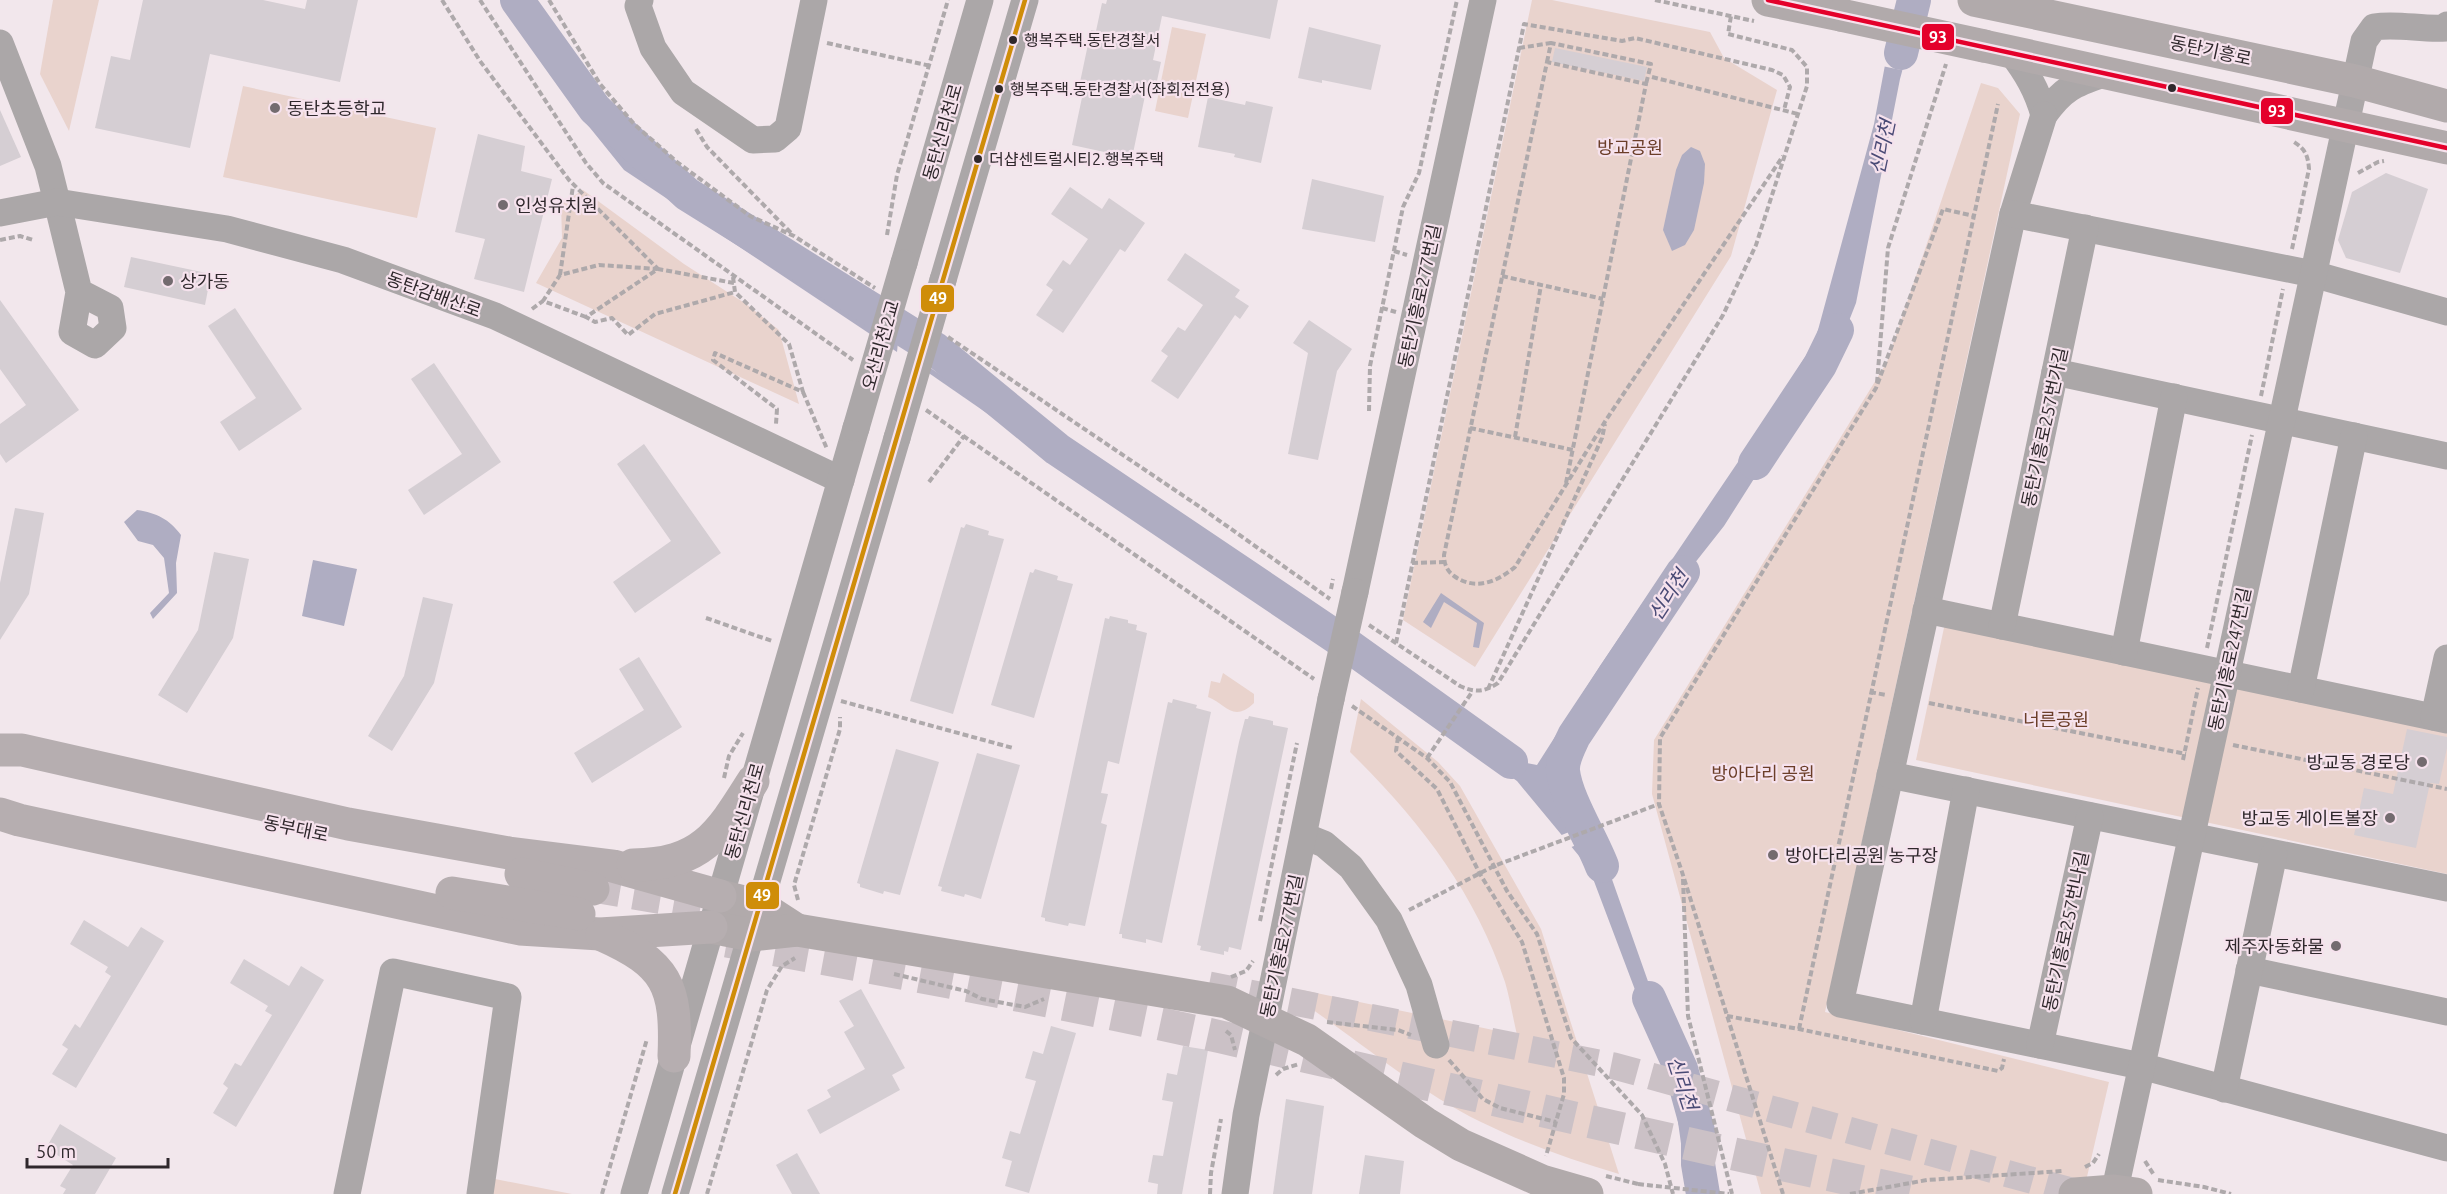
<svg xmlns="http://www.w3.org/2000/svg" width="2447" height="1194" font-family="Ubuntu,'Noto Sans KR',sans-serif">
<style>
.green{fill:#e9d3cd}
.water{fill:#afadc2}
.pier{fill:#f2e7ec}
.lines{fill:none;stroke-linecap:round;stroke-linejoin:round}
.river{stroke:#afadc2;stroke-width:34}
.building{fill:#d5ced3}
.minor-tunnel{stroke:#cbc1c6;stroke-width:27;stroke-dasharray:27 14;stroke-linecap:butt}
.highway-tunnel{stroke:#cbc1c6;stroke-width:33;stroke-dasharray:33 16;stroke-linecap:butt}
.path{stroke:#aea9ab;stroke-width:4;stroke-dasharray:6 3;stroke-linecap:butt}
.minor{stroke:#aba7a8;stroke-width:27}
.major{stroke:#b1aaab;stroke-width:33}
.highway{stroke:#b6aeb0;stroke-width:33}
.path-bridge{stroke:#aea9ab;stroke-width:4;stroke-dasharray:6 3;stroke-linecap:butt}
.minor-bridge{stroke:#aba7a8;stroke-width:27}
.major-bridge{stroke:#b1aaab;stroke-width:33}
.bus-1-casing{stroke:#f6e2ed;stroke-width:9}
.bus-2-casing{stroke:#f6e2ed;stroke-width:9}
.bus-1{stroke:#cf8d09;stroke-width:4.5}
.bus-2{stroke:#e4002b;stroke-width:4.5}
.bus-dot{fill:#2f282c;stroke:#f6e2ed;stroke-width:2}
.poi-dot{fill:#736b6f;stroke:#f6e2ed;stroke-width:2}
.labels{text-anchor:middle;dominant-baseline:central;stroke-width:4.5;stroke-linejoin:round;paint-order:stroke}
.bus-label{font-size:16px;fill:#2f282c;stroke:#f6e2ed;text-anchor:start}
.street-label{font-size:18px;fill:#2f282c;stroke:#f6e2ed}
.poi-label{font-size:18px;fill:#2f282c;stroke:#f6e2ed;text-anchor:start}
.park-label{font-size:18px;fill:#6b3e29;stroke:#f6e2ed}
.water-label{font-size:20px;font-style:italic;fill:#494a75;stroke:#f6e2ed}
.line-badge{stroke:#f6e2ed;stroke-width:2}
.badge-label{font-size:16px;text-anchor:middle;font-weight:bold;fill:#fff}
</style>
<rect width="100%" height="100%" fill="#f2e7ec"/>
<g class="green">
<path d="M53,0h46l-30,131 -29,-57z"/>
<path d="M1532,0h20l158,32 14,26 53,32 -46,166 -256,411 -72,-47z"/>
<path d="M1172,27l34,7 -18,84 -33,-7z"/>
<path d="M1981,83l17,5 22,26 -195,898 284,70 -26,112h-322l-109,-400 2,-54 233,-378z"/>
<path d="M243,86l193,42 -19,90 -194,-41z"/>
<path d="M583,190l101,74 62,40 33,26 20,74 -263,-121 26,-45 -1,-34z"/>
<path d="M1945,623l502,108v143l-531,-114z"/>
<path d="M1223,673l31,21v9c-21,20 -28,1 -46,-6l3,-16 9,2z"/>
<path d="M1361,699l77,63 22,24 81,143 78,245c-48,-14 -93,-30 -138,-52 -61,-30 -116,-76 -172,-115l-7,-17 215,45c-4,-17 -7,-36 -12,-53 -31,-92 -87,-163 -155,-230z"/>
<path d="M495,1179l77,15h-82z"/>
</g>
<g class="water">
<path d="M506,0h16l117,172 259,170 -1,10 -273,-182 -50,-62z"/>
<path d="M1896,6l23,3 -19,70 -44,224 -22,56 -17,10 -36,55 -3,17 -54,85 -67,85 -26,39 -21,22 -13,8 -49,93 54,78 48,136 57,182 4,25h-23l-14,-101 -85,-225 -72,-87 -167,-119 2,-5 160,103 25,5 63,-99 161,-238 54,-87 59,-217z"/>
<path d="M1691,147l9,4 5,13 -1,19 -10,47 -9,15 -13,6 -9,-21 3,-14 10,-46 6,-15z"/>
<path d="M910,354l425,289 -3,9 -425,-294z"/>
<path d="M137,510c20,3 32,9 44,25l-5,28 1,30 -24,26 -3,-6 19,-20 -5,-35 -11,-13 -15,-4 -14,-19z"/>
<path d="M313,560l44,9 -13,57 -42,-10z"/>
<path d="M1441,593l43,30 -5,25 -6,-1 4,-24 -33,-21 -13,26 -8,-6z"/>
</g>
<g class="pier">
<path d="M1897,0h23l-2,3 -12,1 14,2 2,3 -16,62 -24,-5 11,-61 5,-2z"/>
<path d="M1587,825l9,12 -27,11 -10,-12z"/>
<path d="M1680,1166l30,4 4,24h-29z"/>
</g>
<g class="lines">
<g class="river">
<path d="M517,0l78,109 92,85 248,155 122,100 285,192 169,121"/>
<path d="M1901,53l13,-53"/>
<path d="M1755,463l65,-98 17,-35"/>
<path d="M1602,866c-10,-27 -36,-67 -39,-95 -1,-12 6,-24 11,-35l109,-164"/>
<path d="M1649,998l32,71 17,62v33l5,30"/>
</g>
</g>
<g class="building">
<path d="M143,0h120l42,9 2,-9h51l-18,82 -130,-28 -20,94 -95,-20 16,-72 19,4z"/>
<path d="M1107,0h171l-8,39 -108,-23 -9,44 8,2 -4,19 -3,-1 -2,12 -6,-1 -14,67 -60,-13 12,-57 -5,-1 12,-57 5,1 6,-28 4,1z"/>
<path d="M1309,27l72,18 -10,45 -49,-10v3l-24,-5z"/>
<path d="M1555,48l92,19 -3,14 -92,-19z"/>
<path d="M1208,97l37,8 1,-4 27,6 -12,56 -27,-6 1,-3 -37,-7z"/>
<path d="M0,110l21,47 -21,9z"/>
<path d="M478,134l47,12 -4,25 31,8 -28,113 -50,-13 11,-40 -30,-7z"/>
<path d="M2386,173l42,16 -28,84 -54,-15 -8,-18 14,-48z"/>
<path d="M1312,179l72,17 -9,46 -73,-13z"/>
<path d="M1070,187l32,22 7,-11 36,25 -20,29 -5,-3 -57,84 -27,-18 17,-25 -7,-5 17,-25 7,5 18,-26 -37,-25z"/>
<path d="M1185,253l55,37 -5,7 14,9 -9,13 -5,-4 -57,84 -27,-18 17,-25 -7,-5 17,-24 7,4 18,-26 -36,-25z"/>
<path d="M131,257l80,17 -6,31 -81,-18z"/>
<path d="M0,300l79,110 -73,53 -6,-9v-30l26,-19 -26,-36z"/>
<path d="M235,308l67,101 -63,42 -19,-29 36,-24 -48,-72z"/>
<path d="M1309,320l43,29 -15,22 -19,89 -30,-6 20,-101 -15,-10z"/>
<path d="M434,363l67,99 -77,53 -16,-25 54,-36 -51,-75z"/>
<path d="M644,444l77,109 -86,60 -22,-31 58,-41 -54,-77z"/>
<path d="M15,508l29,5 -15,81 -29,46v-57z"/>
<path d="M966,524l23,7 -1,4 16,4 -51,175 -43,-13 51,-174 3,1z"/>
<path d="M214,552l35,7 -16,79 -46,75 -29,-18 40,-65z"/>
<path d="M1035,569l23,7 -1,4 16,4 -39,134 -43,-13 39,-133 3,1z"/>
<path d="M423,597l30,7 -19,79 -42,68 -24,-15 36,-60z"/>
<path d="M1110,616l18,4v3l9,2 -1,5 11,3 -28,131 -11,-3 -7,32 7,1 -7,29 6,2 -22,101 -16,-3 -1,3 -23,-5v-3l-4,-1 59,-275 5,-24 4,1z"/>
<path d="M639,657l43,70 -90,56 -18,-30 70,-43 -25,-41z"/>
<path d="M1173,699l24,6 -1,3 15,4 -49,231 -16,-4v4l-24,-5v-4h-3l44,-209 5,-23 4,1z"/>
<path d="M1249,716l24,5v4l15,3 -47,222 -12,-3 -1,5 -4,-1v4l-24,-5 1,-4 -4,-1 42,-203 6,-23h3z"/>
<path d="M2407,729l40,8v11l-8,36 -9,-1 -14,65 -62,-13 10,-47 29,6z"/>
<path d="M896,749l43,13 -39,133 -16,-4 -1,3 -23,-7v-3l-3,-1z"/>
<path d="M977,753l43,12 -39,134 -16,-5 -1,3 -23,-6 1,-4 -4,-1z"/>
<path d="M84,920l44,27 13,-20 23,14 -88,147 -24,-14 16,-25 -6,-4 13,-21 5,4 31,-52 -6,-4 3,-5 -38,-23z"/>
<path d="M244,959l45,27 12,-20 23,14 -88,147 -23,-14 15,-25 -5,-4 12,-21 6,3 31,-51 -7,-4 3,-5 -38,-23z"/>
<path d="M861,989l44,79 -13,7 8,15 -80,44 -13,-24 24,-13 -4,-7 38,-21 -21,-37 10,-6 -15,-25z"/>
<path d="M1051,1026l25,7 -47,160 -24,-7 7,-25 -10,-3 8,-27 10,3 16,-53 -11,-3 8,-27 10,3z"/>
<path d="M1183,1046l25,4 -26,144h-25l1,-10 -10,-2 5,-27 10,1 10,-54 -11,-2 5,-27 10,2z"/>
<path d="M1286,1099l38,7 -12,88h-39z"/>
<path d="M60,1124l56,34 -21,36h-32l3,-5 -6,-3 13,-21 -27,-17z"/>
<path d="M797,1153l23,41h-28l-16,-29z"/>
<path d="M1365,1155l39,6 -4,33h-41z"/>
</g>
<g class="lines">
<g class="minor-tunnel">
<path d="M593,889l142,24"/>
<path d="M1209,985l405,81 468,128"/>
</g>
<path class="highway-tunnel" d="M727,941c165,30 330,60 494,96 233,53 465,108 699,157"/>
<g class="path">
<path d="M442,0l38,61 89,119 89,89"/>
<path d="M480,0l106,163 17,20 250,177"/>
<path d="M549,0l51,84 34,40 43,38 73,54 44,20 81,52"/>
<path d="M1655,0l99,21"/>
<path d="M827,43l104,23"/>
<path d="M1519,48l32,-5"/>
<path d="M1547,62l4,-19 100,21 -5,20"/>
<path d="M1652,77l146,37"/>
<path d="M696,129l11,18 85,87"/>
<path d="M2358,173l20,-11 6,-1"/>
<path d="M887,235l10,-60 51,-175"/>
<path d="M0,240l20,-4 13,4"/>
<path d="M2292,249l17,-80c-1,-14 -4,-20 -15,-27"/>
<path d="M1394,251l13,4"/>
<path d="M560,275l13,-89"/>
<path d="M1502,276l101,23"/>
<path d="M733,277l2,15 54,52 14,48 -88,-39 -2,7 64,49 -1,15"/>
<path d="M734,283l-76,-14 -72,48 9,5 17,-4 16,17 27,-21 80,-22"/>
<path d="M1382,308l14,4"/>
<path d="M532,309l11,-8"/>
<path d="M586,317l-43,-16 17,-26 39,-10 59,4"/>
<path d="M948,337l252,170 130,92"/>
<path d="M1877,383l11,-135 58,-184"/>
<path d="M803,392l24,57"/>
<path d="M2261,396l22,-107"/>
<path d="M926,410l388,269"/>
<path d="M1369,411l1,-45 33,-159 16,-34 38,-173"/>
<path d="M1470,428l103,22"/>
<path d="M1515,437l26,-152"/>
<path d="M929,482l35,-46"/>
<path d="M1566,483l80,-399 -99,-22 -103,493c0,9 3,16 10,21 21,15 43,6 61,-9l91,-147 177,-264"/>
<path d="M1412,563l32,-1"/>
<path d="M706,618l66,23"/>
<path d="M1369,625l91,61c16,7 24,6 38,-3l225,-368 33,-70 51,-159v-19l-15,-17 -64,-16 3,-18"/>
<path d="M1396,643l128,-619 98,17 13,-3 137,32 11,5 7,12 -6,23"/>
<path d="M2207,648l45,-213"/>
<path d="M1488,689l114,-251 3,-14"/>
<path d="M1870,692l16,3"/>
<path d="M841,701l172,47"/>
<path d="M1929,703l257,51"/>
<path d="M1352,706l75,52 23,24 57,109 30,43 34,104 71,77 23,49 8,30"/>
<path d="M1398,737l-2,14 41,38 43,85 42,68 42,136v16l-18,62"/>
<path d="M2233,745l214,44"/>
<path d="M1427,758l45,-66"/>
<path d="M2183,760l15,-72"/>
<path d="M724,778l5,-22 14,-23"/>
<path d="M1683,879l5,137 44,178"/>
<path d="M798,900l-4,-15 46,-156v-12"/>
<path d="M1409,910l85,-44 165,-62"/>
<path d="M1260,921l37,-178"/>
<path d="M894,974l72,17 16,8 43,8 19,-8"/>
<path d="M1231,977l15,-6 7,-10"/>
<path d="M1727,1016l72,13 199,42 4,-3 2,-9"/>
<path d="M1327,1022l71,8 13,5"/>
<path d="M1799,1029l199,-925"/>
<path d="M1226,1031l5,4 4,15"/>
<path d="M1449,1060l34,39 17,9 56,14"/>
<path d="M1276,1075l7,-6 16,-5"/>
<path d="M2145,1161l9,14"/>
<path d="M2085,1167l8,-4 6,-9"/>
<path d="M1606,1176l32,8"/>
<path d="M2158,1180l46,7 27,7"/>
<path d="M602,1194l45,-155"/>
<path d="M707,1194l60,-204 15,-24 13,-8"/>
<path d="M1210,1194l1,-21 10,-54"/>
<path d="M1783,1194l-101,-322 -23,-68 1,-66 216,-350 67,-179 31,7"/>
<path d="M1850,1194l77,-14 136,-9"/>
</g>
<g class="minor">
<path d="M640,0l-2,6 15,42 30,44 70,48 22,-1 13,-11 26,-128"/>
<path d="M0,43l48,123 9,36 22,90 -7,40 23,13 18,-17 -3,-20 -31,-16"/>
<path d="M2011,52c16,21 26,38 33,63 20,-28 31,-31 62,-42"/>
<path d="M2044,115l-31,99 -173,790 301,62 306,82"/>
<path d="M0,213l57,-11 170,27 116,31 152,56 346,164"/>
<path d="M2013,214l300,60 134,38"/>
<path d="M904,263l76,-263"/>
<path d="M943,280l82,-280"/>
<path d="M2055,372l392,84"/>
<path d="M1355,592l128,-592"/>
<path d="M1926,610l521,110"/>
<path d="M2002,626l83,-398"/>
<path d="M2124,652l50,-255"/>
<path d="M2301,689l53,-253"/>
<path d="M2434,717l13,-59"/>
<path d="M1890,775l557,113"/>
<path d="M1304,836l20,8 27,23 38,53 30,65 17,60"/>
<path d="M2249,970l198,42"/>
<path d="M1923,1021l43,-231"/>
<path d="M2040,1045l50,-229"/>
<path d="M2224,1089l50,-235"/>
<path d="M347,1194l46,-222 115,25 -28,197"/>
<path d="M634,1194l222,-766"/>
<path d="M675,1194l222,-756"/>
<path d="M1235,1194l11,-79 85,-416"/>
<path d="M2114,1194l250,-1153 10,-14c24,-4 48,3 72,1l1,-3"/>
</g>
<g class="major">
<path d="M1768,0l73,15"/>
<path d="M1974,0l381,81 92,25"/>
<path d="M1984,46l463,102"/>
<path d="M720,896l40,10 37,24"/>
<path d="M711,927l40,8 46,-5 430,72 80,38 118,83 36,22 81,36 45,13"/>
<path d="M2075,1194l39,-3 22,3"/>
</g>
<g class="highway">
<path d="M0,750h22l326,74 161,29 104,13 107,30"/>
<path d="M0,814l19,6 501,109 80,5 111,-7"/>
<path d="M633,865c69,-1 86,-30 120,-84"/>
<path d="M521,874l72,15"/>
<path d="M452,893l127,21"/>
<path d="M602,935c65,29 75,50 72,121"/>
</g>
<g class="path-bridge">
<path d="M1331,589l2,-10"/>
<path d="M1638,1184l91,10"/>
</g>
<g class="minor-bridge">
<path d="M856,428l48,-165"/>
<path d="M897,438l46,-158"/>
<path d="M1331,699l24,-107"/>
</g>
<path class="major-bridge" d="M1841,15l143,31"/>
<defs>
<path id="bus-1" d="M675,1194l350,-1194"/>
<path id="bus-2" d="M1768,0l679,148"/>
</defs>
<use href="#bus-1" class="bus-1-casing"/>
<use href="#bus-2" class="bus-2-casing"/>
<use href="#bus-1" class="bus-1"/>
<use href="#bus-2" class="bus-2"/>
</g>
<g class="bus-dot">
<circle cx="1013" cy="40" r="5"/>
<circle cx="2172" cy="88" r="5"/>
<circle cx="999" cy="89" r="5"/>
<circle cx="978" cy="159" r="5"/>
</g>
<g class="poi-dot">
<circle cx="275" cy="108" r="6"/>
<circle cx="503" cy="205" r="6"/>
<circle cx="168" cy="281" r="6"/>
<circle cx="2422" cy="762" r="6"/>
<circle cx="2390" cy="818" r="6"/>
<circle cx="1773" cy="855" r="6"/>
<circle cx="2336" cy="946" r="6"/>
</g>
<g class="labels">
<g class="bus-label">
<text x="1024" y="40">행복주택.동탄경찰서</text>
<text x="1010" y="89">행복주택.동탄경찰서(좌회전전용)</text>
<text x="989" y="159">더샵센트럴시티2.행복주택</text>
</g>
<g class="street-label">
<text transform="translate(2211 50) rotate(12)">동탄기흥로</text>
<text transform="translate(942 132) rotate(-74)">동탄신리천로</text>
<text transform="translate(434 294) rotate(20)">동탄감배산로</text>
<text transform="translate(1419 296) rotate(-78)">동탄기흥로277번길</text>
<text transform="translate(880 345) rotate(-74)">오산리천2교</text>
<text transform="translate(2044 427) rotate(-78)">동탄기흥로257번가길</text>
<text transform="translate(2229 659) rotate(-78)">동탄기흥로247번길</text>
<text transform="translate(744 811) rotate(-74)">동탄신리천로</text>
<text transform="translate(296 828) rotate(12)">동부대로</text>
<text transform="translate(2065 931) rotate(-78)">동탄기흥로257번나길</text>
<text transform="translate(1281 946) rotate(-78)">동탄기흥로277번길</text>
</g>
<g class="poi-label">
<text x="287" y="108">동탄초등학교</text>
<text x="515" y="205">인성유치원</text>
<text x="180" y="281">상가동</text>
<text x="2410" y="762" text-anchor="end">방교동 경로당</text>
<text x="2378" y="818" text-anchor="end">방교동 게이트볼장</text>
<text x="1785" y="855">방아다리공원 농구장</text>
<text x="2324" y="946" text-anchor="end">제주자동화물</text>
</g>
<g class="park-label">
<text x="1630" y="147">방교공원</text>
<text x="2056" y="719">너른공원</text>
<text x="1763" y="773">방아다리 공원</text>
</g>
<g class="water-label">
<text transform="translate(1882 147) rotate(-78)">신리천</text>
<text transform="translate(1668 595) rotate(-57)">신리천</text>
<text transform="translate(1683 1083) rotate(72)">신리천</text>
</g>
</g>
<g class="line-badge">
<rect x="1921" y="23" width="34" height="28" rx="6" fill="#e4002b"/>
<rect x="2260" y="97" width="34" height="28" rx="6" fill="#e4002b"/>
<rect x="920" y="284" width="35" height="29" rx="6" fill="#cf8d09"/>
<rect x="745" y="881" width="35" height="29" rx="6" fill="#cf8d09"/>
</g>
<g class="badge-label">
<text x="1938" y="43">93</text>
<text x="2277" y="117">93</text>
<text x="938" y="304">49</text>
<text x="762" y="901">49</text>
</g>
<path d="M27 1158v9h141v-9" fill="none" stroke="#2f282c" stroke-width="3"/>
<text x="36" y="1158" font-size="18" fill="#2f282c" stroke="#f6e2ed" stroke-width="4.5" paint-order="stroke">50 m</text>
</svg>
